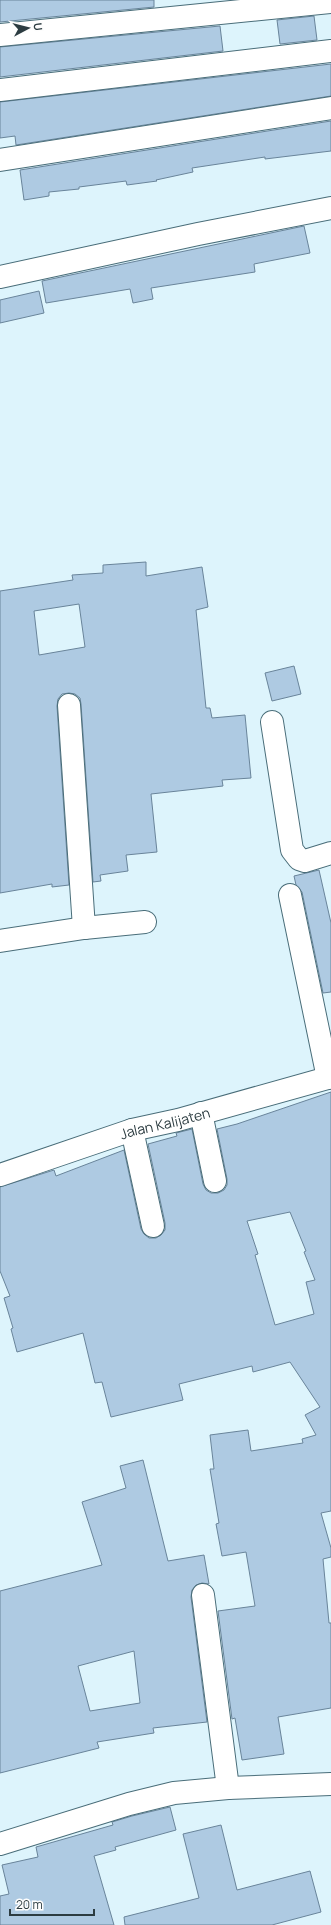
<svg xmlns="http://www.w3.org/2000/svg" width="331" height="1925" font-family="Manrope,sans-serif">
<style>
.building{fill:#aecae2;stroke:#69849a;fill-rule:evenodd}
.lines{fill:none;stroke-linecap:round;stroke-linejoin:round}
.minor-casing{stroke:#496d79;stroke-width:24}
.minor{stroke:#fff;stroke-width:22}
.labels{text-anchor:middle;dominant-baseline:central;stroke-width:4;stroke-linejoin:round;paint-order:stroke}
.street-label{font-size:14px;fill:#2c3c41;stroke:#fdfdfd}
</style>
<rect width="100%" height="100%" fill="#ddf4fc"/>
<g class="building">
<path d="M0,0h154v7l-154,15z"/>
<path d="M314,16l3,24 -37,4 -3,-24z"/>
<path d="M220,26l3,25 -223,26v-30z"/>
<path d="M331,64v32l-315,49 -1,-9 -15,2v-36z"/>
<path d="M331,121v30l-66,8v-2l-73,11 1,4 -37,8 1,1 -30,4 -1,-4 -47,6v2l-30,3v4l-25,4 -4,-30z"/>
<path d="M304,226l6,27 -56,11 1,8 -104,16 2,11 -20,4 -3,-14 -84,14 -4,-22z"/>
<path d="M39,291l5,22 -44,10v-23z"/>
<path d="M146,562v14l56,-9 6,40 -12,3 10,98h4l2,10 33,-3 6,63 -29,2 1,6 -72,8 6,58 -31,3 2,16 -28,4 1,6 -8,1 -12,-178 -1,-6 -5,-4 -6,-1 -7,1 -4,5 -1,7 12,179 -17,2v-3l-52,9v-302l73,-11 -1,-5 31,-2v-8zM79,604l6,43 -46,8 -5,-44z"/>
<path d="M294,666l7,28 -29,7 -7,-28z"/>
<path d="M319,870l12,53v69l-8,1 -21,-101 -6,-7 -2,-9z"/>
<path d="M331,1092v419l-10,2 10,35v9l-8,2 6,64h2v85l-53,9 6,37 -42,6 -7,-42 -3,1 -14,-108 37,-5 -9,-54 -24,4 -6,-32 3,-1 -9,-54h4l-4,-34 38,-5 3,21 52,-8 -1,-4 14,-4 -11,-20 15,-8 -30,-45 -37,10 -1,-6 -73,18 4,16 -72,17 -9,-35 -7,1 -12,-50 -66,19 -6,-23 2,-1 -9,-30 6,-2 -10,-25v-84l54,-17 2,6 68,-26 17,79 3,5 5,4h7l5,-3 4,-5v-7l-17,-79 29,-8 -1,-3 16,-4 11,55 3,6 5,3h7l6,-3 3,-5v-6l-10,-50 20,-5zM290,1212l16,39 -2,1 11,28 -9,2 8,32 -39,11 -20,-70 3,-1 -11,-33z"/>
<path d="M143,1460l25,101 36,-6 5,29 -7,-1 -6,2 -4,5 -1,7 16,125 -54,6 1,5 -57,9 2,6 -99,25v-182l102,-26 -20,-63 44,-14 -6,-22zM134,1651l6,52 -50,8 -12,-45z"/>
<path d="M170,1807l6,23 -61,17 1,3 -22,6 20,69h-114v-29l9,-2 -7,-29 36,-8 -2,-10 77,-22 -1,-3 20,-6z"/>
<path d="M221,1825l16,65 73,-19 11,41 -49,13h-147l-1,-8 75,-19 -16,-64z"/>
</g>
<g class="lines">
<defs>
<g id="minor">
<path d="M0,35l331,-33"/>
<path d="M0,90l331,-39"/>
<path d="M0,160l331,-52"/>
<path d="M0,277l198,-43 133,-26"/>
<path d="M69,705l15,223"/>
<path d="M272,722l20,128 7,9 6,2 26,-8"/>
<path d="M290,895l38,183"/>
<path d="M0,941l84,-13 61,-6"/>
<path d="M201,1113l14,68"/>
<path d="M132,1130l21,96"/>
<path id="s1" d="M0,1175l132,-45 46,-10 153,-43"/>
<path d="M203,1595l25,193"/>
<path d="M0,1844l129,-40 45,-11 54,-5 103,-4"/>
</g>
</defs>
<use href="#minor" class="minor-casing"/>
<use href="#minor" class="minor"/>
</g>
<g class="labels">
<g class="street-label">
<text stroke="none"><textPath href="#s1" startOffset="173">Jalan Kalijaten</textPath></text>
</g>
</g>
<g transform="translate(28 28) rotate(83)" stroke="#fdfdfd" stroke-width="3" paint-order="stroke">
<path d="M0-3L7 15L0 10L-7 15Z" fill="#2c3c41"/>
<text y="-6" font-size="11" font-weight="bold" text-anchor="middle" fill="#2c3c41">U</text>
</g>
<path d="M10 1909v6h84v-6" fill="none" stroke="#2c3c41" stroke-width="2"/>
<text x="16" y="1909" font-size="12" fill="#2c3c41" stroke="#fdfdfd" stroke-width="3" paint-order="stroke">20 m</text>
</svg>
